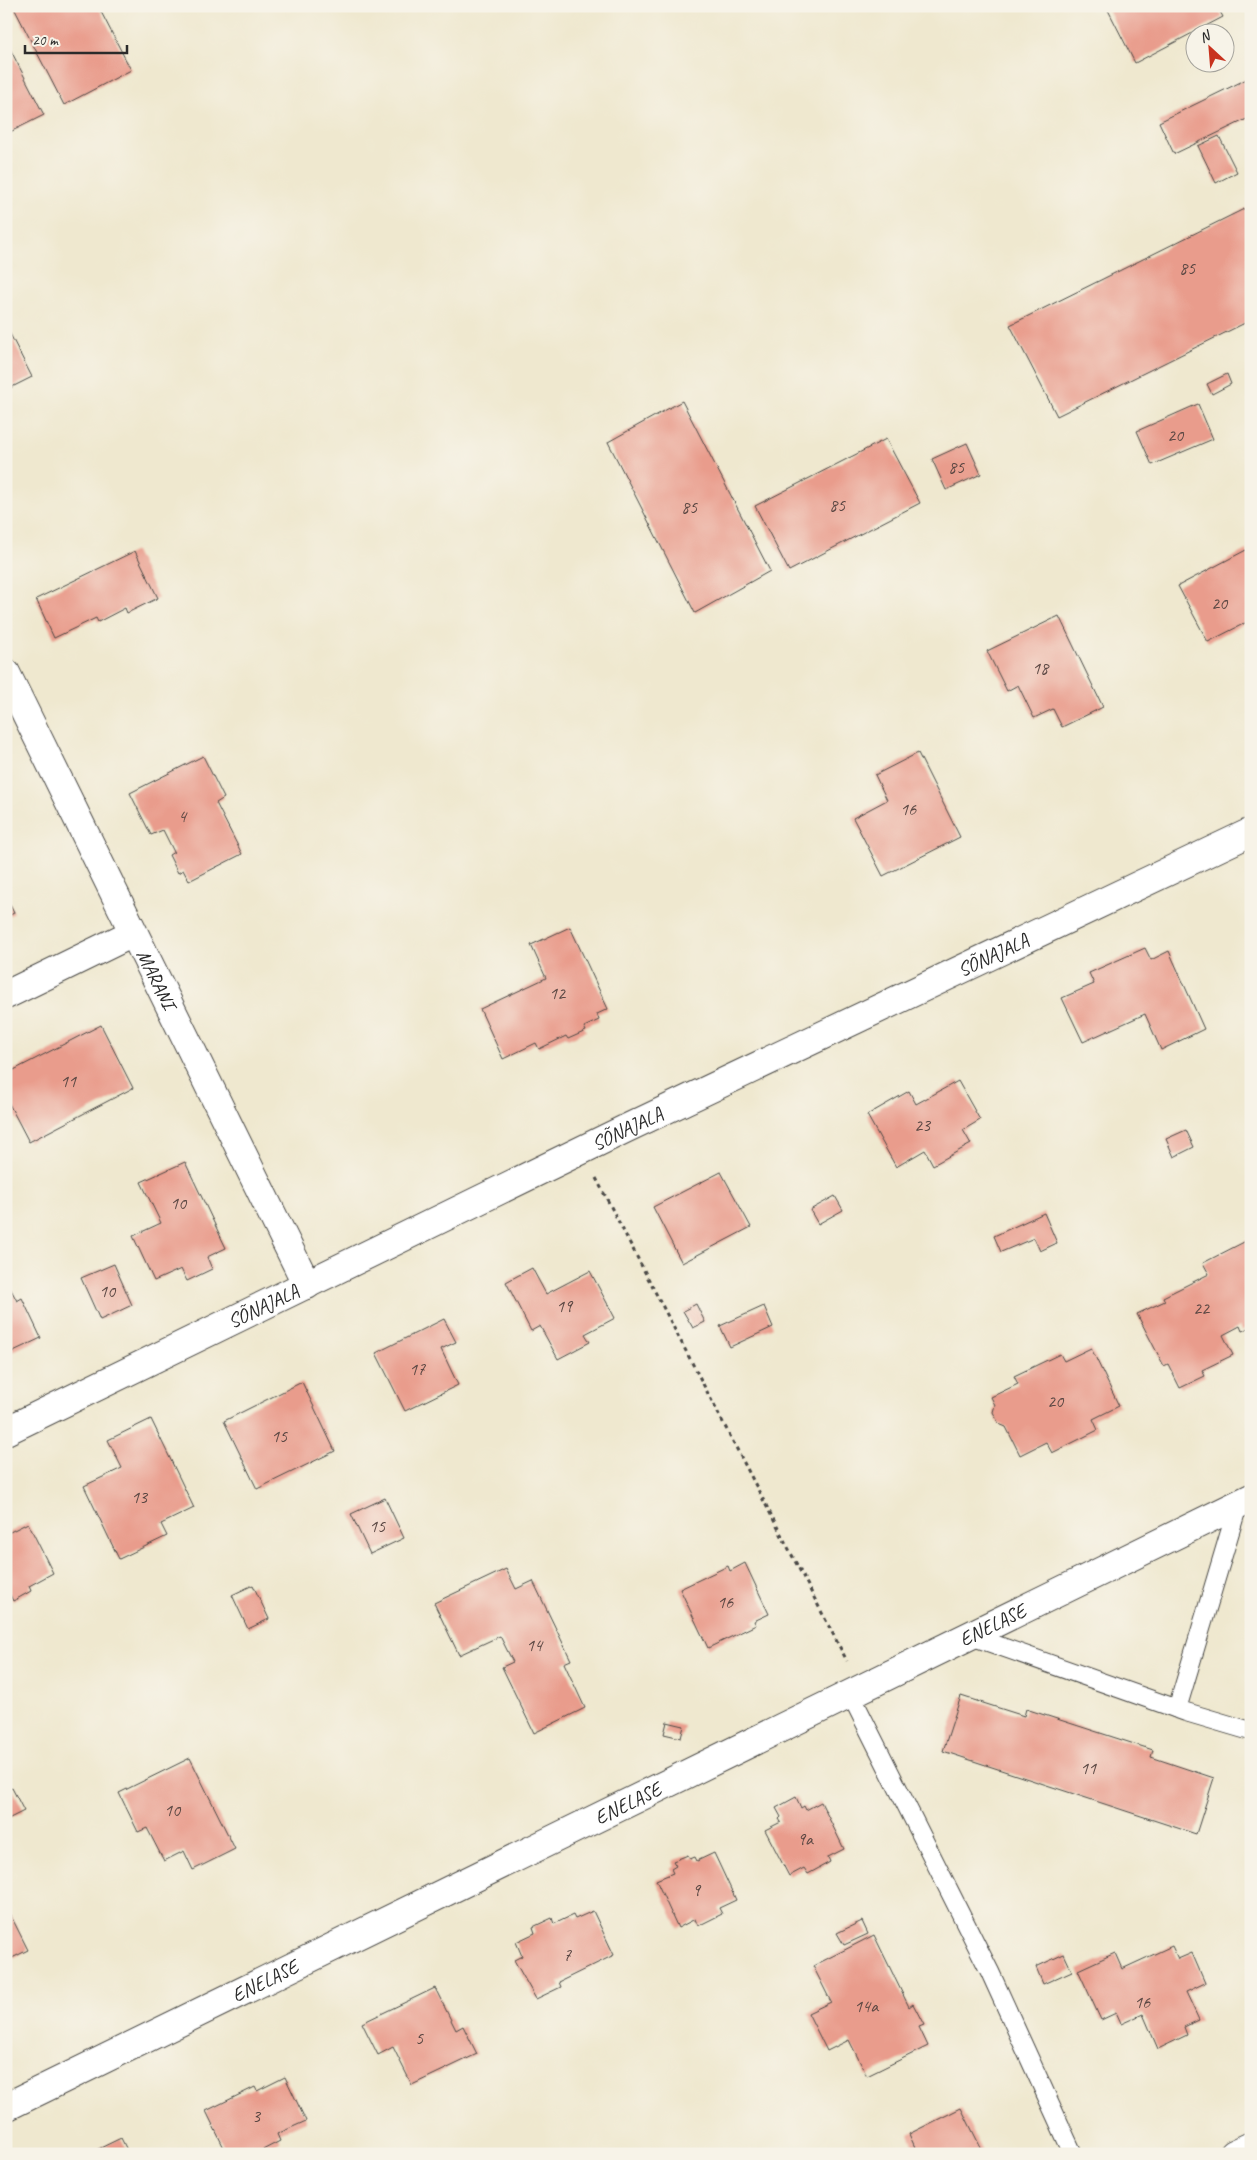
<svg xmlns="http://www.w3.org/2000/svg" width="1257" height="2160" font-family="Caveat,sans-serif">
<style>
.building{fill:#e99c8c}
.lines{fill:none;stroke-linecap:round;stroke-linejoin:round}
.service-casing{stroke:#484744;stroke-width:20}
.minor-casing{stroke:#484744;stroke-width:30}
.path{stroke:#484744;stroke-width:3;stroke-dasharray:4 4;stroke-linecap:butt}
.service{stroke:#fff;stroke-width:18}
.minor{stroke:#fff;stroke-width:28}
.labels{text-anchor:middle;dominant-baseline:central;stroke-width:4;stroke-linejoin:round;paint-order:stroke}
.number-label{font-size:18px;fill:#5a4743}
.street-label{font-size:20px;fill:#2b2b2b;stroke:#f7f3e8}
</style>
<rect width="100%" height="100%" fill="#f7f3e8"/>
<filter id="ink" filterUnits="userSpaceOnUse"><feTurbulence type="fractalNoise" baseFrequency=".02" numOctaves="2"/><feDisplacementMap in="SourceGraphic" scale="10" xChannelSelector="R" yChannelSelector="G"/><feConvolveMatrix kernelMatrix="1 2 1 2 8 2 1 2 1" color-interpolation-filters="sRGB"/></filter>
<filter id="wash" filterUnits="userSpaceOnUse"><feTurbulence type="fractalNoise" baseFrequency=".0096" numOctaves="4" result="noise"/><feDisplacementMap in="SourceGraphic" scale="20" xChannelSelector="R" yChannelSelector="G"/><feGaussianBlur stdDeviation="1.12" result="paint"/><feColorMatrix in="noise" values="0 0 0 0 0 0 0 0 0 0 0 0 0 0 0 0 0 1.4 0 .05"/><feComposite in="paint" operator="in"/></filter>
<g filter="url(#wash)">
<rect width="100%" height="100%" fill="#efe8cf"/>
<g id="blocks">
<g class="building">
<path d="M13,6h85l33,64 -67,35z"/>
<path d="M1106,6h111l6,11 -88,46z"/>
<path d="M6,41l38,74 -38,19z"/>
<path d="M1251,77v40l-77,37 -15,-32z"/>
<path d="M1219,136l18,36 -21,11 -18,-37z"/>
<path d="M1246,208l5,9v103l-194,96 -47,-91z"/>
<path d="M6,326l26,51 -26,13z"/>
<path d="M1227,374l4,10 -19,10 -5,-10z"/>
<path d="M682,401l88,170 -75,42 -87,-171z"/>
<path d="M1198,404l15,35 -61,26 -15,-34z"/>
<path d="M886,439l34,64 -131,68 -34,-65z"/>
<path d="M967,443l14,31 -35,16 -14,-31z"/>
<path d="M1246,550l5,9v61l-43,22 -30,-56z"/>
<path d="M135,551l23,47 -31,15 -2,-5 -27,14 -2,-4 -42,20 -18,-39z"/>
<path d="M1059,616l44,91 -41,20 -9,-18 -19,9 -16,-33 -11,6 -20,-40z"/>
<path d="M918,753l42,84 -77,39 -30,-58 34,-18 -12,-25z"/>
<path d="M203,756l21,42 -8,5 26,51 -53,27 -6,-11 -5,3 -9,-18 5,-3 -11,-22 -12,5 -21,-42z"/>
<path d="M6,897l8,16 -8,4z"/>
<path d="M570,927l38,82 -11,5 2,6 -15,7 2,4 -18,8 -2,-3 -27,13 -3,-6 -33,16 -23,-50 66,-31 -15,-33z"/>
<path d="M1145,948l6,12 18,-9 35,78 -43,21 -16,-36 -62,28 -21,-44 32,-14 -5,-11z"/>
<path d="M101,1025l32,63 -104,54 -23,-44v-24z"/>
<path d="M958,1081l22,39 -17,10 8,14 -38,21 -8,-15 -29,17 -29,-52 42,-24 7,13z"/>
<path d="M1186,1130l8,17 -20,10 -8,-18z"/>
<path d="M185,1162l41,86 -19,9 5,12 -25,12 -6,-12 -27,12 -21,-45 28,-13 -20,-41z"/>
<path d="M721,1172l30,55 -69,36 -29,-56z"/>
<path d="M835,1196l8,14 -25,14 -8,-14z"/>
<path d="M1044,1213l13,30 -17,8 -6,-13 -33,14 -7,-16z"/>
<path d="M1248,1240l3,6v81l-9,4 -2,-5 -17,9 10,20 -31,15 3,6 -25,12 -12,-24 -4,2 -27,-52 28,-13 -2,-4 46,-23 -6,-11z"/>
<path d="M114,1264l18,41 -32,15 -19,-42z"/>
<path d="M532,1268l14,26 44,-23 25,47 -30,16 5,8 -32,17 -18,-33 -9,5 -25,-49z"/>
<path d="M6,1280l11,21 5,-3 19,40 -34,16 4,9 -5,2z"/>
<path d="M696,1304l9,18 -12,6 -10,-17z"/>
<path d="M764,1306l9,21 -43,20 -10,-21z"/>
<path d="M444,1319l12,23 -15,7 17,36 -53,26 -29,-58z"/>
<path d="M1091,1348l28,58 -26,13 5,11 -46,23 -6,-11 -26,13 -14,-28 -7,-3 -6,-12 2,-7 -4,-8 27,-13 -4,-8 46,-22 4,7z"/>
<path d="M302,1382l33,69 -78,38 -33,-68z"/>
<path d="M151,1419l43,89 -33,16 6,12 -48,23 -35,-73 38,-18 -14,-28z"/>
<path d="M385,1498l19,40 -34,16 -19,-40z"/>
<path d="M28,1523l25,50 -24,13 2,5 -18,10 -3,-6 -4,2v-63z"/>
<path d="M745,1563l24,51 -15,7 2,4 -48,23 -28,-59 48,-23 2,5z"/>
<path d="M506,1569l10,20 17,-8 38,79 -7,3 21,45 -51,25 -32,-66 11,-5 -13,-26 -41,19 -25,-52z"/>
<path d="M253,1585l16,34 -21,10 -16,-34z"/>
<path d="M961,1696l63,20 2,-7 127,41 -2,7 63,21 -18,56 -253,-83z"/>
<path d="M667,1722l17,4 -3,12 -17,-4z"/>
<path d="M190,1758l45,91 -42,21 -9,-19 -20,10 -17,-33 -9,4 -19,-39z"/>
<path d="M12,1788l12,23 -18,9v-30z"/>
<path d="M796,1797l5,11 3,-2 2,4 15,-8 23,47 -16,8 2,5 -22,12 -4,-6 -15,8 -24,-46 16,-8 -2,-3 2,-2 -5,-9z"/>
<path d="M714,1853l22,47 -17,8 3,6 -24,12 -3,-7 -17,9 -22,-48 17,-7 -2,-4 5,-3 -3,-5 15,-6 2,4 5,-2 2,4z"/>
<path d="M6,1906l22,44 -22,11z"/>
<path d="M593,1911l21,44 -55,27 2,5 -25,12 -22,-39 8,-4 -6,-14 19,-9 -2,-6 19,-9 2,6 19,-9 2,4z"/>
<path d="M862,1921l6,13 -24,11 -7,-12z"/>
<path d="M874,1935l35,72 4,-3 11,21 -5,2 9,19 -61,30 -18,-36 -22,11 -19,-38 23,-11 -18,-36z"/>
<path d="M1172,1946l6,13 14,-6 13,30 -19,9 13,28 -15,7 3,8 -29,14 -15,-35 -22,10 -5,-11 -15,7 -23,-50 37,-17 7,16z"/>
<path d="M1064,1954l8,17 -29,13 -7,-17z"/>
<path d="M435,1988l21,42 7,-4 14,28 -65,31 -19,-38 -15,8 -16,-32z"/>
<path d="M285,2077l21,44 -29,13 3,7 -25,13h-28l-21,-43 49,-24 2,4z"/>
<path d="M961,2108l23,46h-66l-9,-20z"/>
<path d="M121,2138l8,16h-41z"/>
</g>
</g>
</g>
<g filter="url(#ink)">
<use href="#blocks" fill-opacity="0" stroke="#484744" stroke-width="1"/>
<g class="lines">
<defs>
<g id="service">
<path d="M971,1636l215,76 61,18"/>
<path d="M851,1695l139,277 83,182"/>
<path d="M1177,1709l61,-204"/>
</g>
<g id="minor">
<path id="s1" d="M6,673l301,612"/>
<path d="M6,995l127,-62"/>
<path id="s2" d="M6,1431l619,-302 626,-297"/>
<path id="s3" d="M6,2107l1245,-609"/>
<path d="M1234,2154l17,-8"/>
</g>
</defs>
<use href="#service" class="service-casing"/>
<use href="#minor" class="minor-casing"/>
<path class="path" d="M596,1178l251,483"/>
<use href="#service" class="service"/>
<use href="#minor" class="minor"/>
</g>
</g>
<g class="labels">
<g class="number-label">
<text x="1187" y="268">85</text>
<text x="1175" y="435">20</text>
<text x="956" y="467">85</text>
<text x="837" y="505">85</text>
<text x="689" y="507">85</text>
<text x="1219" y="603">20</text>
<text x="1040" y="668">18</text>
<text x="908" y="809">16</text>
<text x="182" y="816">4</text>
<text x="557" y="993">12</text>
<text x="68" y="1081">11</text>
<text x="922" y="1125">23</text>
<text x="178" y="1203">10</text>
<text x="107" y="1291">10</text>
<text x="564" y="1306">19</text>
<text x="1201" y="1308">22</text>
<text x="417" y="1369">17</text>
<text x="1055" y="1401">20</text>
<text x="279" y="1436">15</text>
<text x="139" y="1497">13</text>
<text x="377" y="1526">15</text>
<text x="725" y="1602">16</text>
<text x="534" y="1645">14</text>
<text x="1088" y="1768">11</text>
<text x="172" y="1810">10</text>
<text x="805" y="1839">9a</text>
<text x="696" y="1890">9</text>
<text x="567" y="1955">7</text>
<text x="1142" y="2002">16</text>
<text x="866" y="2006">14a</text>
<text x="419" y="2038">5</text>
<text x="256" y="2116">3</text>
</g>
<g class="street-label">
<text stroke="none"><textPath href="#s2" startOffset="1096">SÕNAJALA</textPath></text>
<text stroke="none"><textPath href="#s1" startOffset="341">MARANI</textPath></text>
<text stroke="none"><textPath href="#s2" startOffset="691">SÕNAJALA</textPath></text>
<text stroke="none"><textPath href="#s2" startOffset="286">SÕNAJALA</textPath></text>
<text stroke="none"><textPath href="#s3" startOffset="1098">ENELASE</textPath></text>
<text stroke="none"><textPath href="#s3" startOffset="692">ENELASE</textPath></text>
<text stroke="none"><textPath href="#s3" startOffset="288">ENELASE</textPath></text>
</g>
</g>
<rect width="1257" height="2160" fill="none" stroke="#f7f3e8" stroke-width="25"/>
<g transform="translate(1210 48) rotate(334)"><circle r="24" fill="#f7f3e8" stroke="#a5a39c"/>
<path d="M0-4L9 19L0 12L-9 19Z" fill="#c8321e"/>
<text y="-8" font-size="14" font-weight="bold" text-anchor="middle" fill="#2b2b2b">N</text>
</g>
<path d="M25 45v8h102v-8" fill="none" stroke="#2b2b2b" stroke-width="2.5"/>
<text x="32" y="45" font-size="15" fill="#2b2b2b" stroke="#f7f3e8" stroke-width="4" paint-order="stroke">20 m</text>
</svg>
